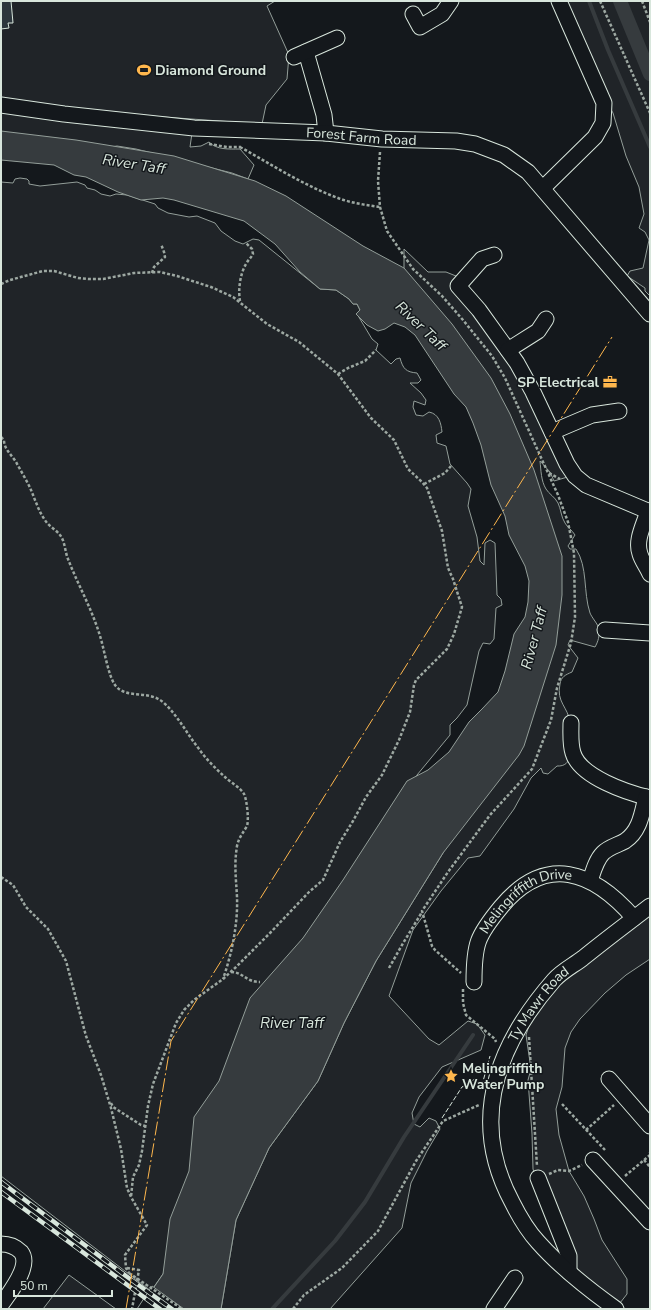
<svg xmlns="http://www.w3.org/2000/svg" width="651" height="1310" font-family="'Nunito Sans',sans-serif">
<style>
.green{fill:#202428;stroke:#939e99}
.water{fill:#363b3e;stroke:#939e99}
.pier{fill:#14181c;stroke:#939e99}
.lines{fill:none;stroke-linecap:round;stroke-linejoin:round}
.stream{stroke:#363b3e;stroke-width:4}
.canal{stroke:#363b3e;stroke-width:14}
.building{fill:#2c363c;stroke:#d8e6dc}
.minor-casing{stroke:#d8e6dc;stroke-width:17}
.path{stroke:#9da8a2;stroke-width:2.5;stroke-dasharray:3 2;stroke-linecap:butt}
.minor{stroke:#14181c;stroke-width:15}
.rail-casing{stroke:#d8e6dc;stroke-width:4.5}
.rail{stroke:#14181c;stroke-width:3;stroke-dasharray:9;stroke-linecap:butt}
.path-bridge{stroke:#9da8a2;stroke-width:2.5;stroke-dasharray:3 2;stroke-linecap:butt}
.fence{stroke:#d8e6dc;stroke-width:1;stroke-dasharray:5 2;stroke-linecap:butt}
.power{stroke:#ffb74d;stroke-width:1;stroke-dasharray:14 3 2 3;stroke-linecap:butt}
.labels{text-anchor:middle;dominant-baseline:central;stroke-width:3;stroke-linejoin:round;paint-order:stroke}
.poi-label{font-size:14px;font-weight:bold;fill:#d8e6dc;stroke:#14181c;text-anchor:start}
.street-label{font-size:14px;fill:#d8e6dc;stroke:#14181c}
.water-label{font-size:15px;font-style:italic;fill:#d8e6dc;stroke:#14181c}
</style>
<rect width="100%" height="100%" fill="#14181c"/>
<g class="green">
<path d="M1,1h274l-8,5 22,49 -2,24 -21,26 -4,19 -169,-12 -92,-11z"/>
<path d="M567,1h83v295l-5,-5v-3l-18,-12 3,-5 13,-3 6,-28 -4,-8 -6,-4 5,-14 -5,-27 -13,-31 -13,-43 -13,-24z"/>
<path d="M1,110l191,23 -2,14 11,-1 8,-4c8,8 19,7 31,7l14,16 -6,14 -16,-6 -96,-24 -19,-3 -6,1 -40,-6 -70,-2z"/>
<path d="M20,178l7,1 2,2v3l11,2 37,-4 8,3 2,3 8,2 6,4 9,2 6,-2 11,1 28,9 3,4 10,5 21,4 8,-1 18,7 6,8 14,10 8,3 10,-5 6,1 61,49 16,1 13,9 4,5h4l3,6 -3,4 15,25 6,5 -2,6 15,14 5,-5 4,-1c3,11 6,14 17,15l4,7 -3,3h-8l11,10 5,7 -1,5 -11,-4 -1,6 3,8 7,1 6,-4c10,2 12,11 13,20l-6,3 1,8 9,3 4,18 17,19 4,6 -3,17 9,31 3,24 4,4 1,-22 5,-3 5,3 2,52 4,4 1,6 -6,3 -2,31 -4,5 -7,-1 -4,8 -12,54 -10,13 -7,7v10l-33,40 -254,499 -12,17 -150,-115v-994l12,1 2,-4z"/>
<path d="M404,249l24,23h18l10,4 2,8 44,66 69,126 -17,5 -4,-9 -10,-11c1,9 1,20 6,28 3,5 9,8 12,14 3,6 3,14 7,20 2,4 7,7 10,12l-7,11 2,3h6c12,18 7,43 14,64 2,5 8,11 9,16 1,6 -1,13 -4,18l-25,-7 -2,5 10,13 -6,14c-7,3 -11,5 -12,12 -4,18 8,23 10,38 1,5 1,11 1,16 0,11 2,29 -14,28l-9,8 -5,-1 -2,-5 -10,10 -17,31 -34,47 -12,2 -27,33 -28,39 -24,66 40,43 10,6 29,-24 9,3 8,11 -4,15 -39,17 -23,30 -7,16 2,11 6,3 9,-9 7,3 4,8 -13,22 -16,32 -9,45 -72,81h-109l15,-89 33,-72 49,-67 26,-58 32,-62 67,-108 111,-269 -152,-308 2,-8z"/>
<path d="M650,911v48l-24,16 -21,18 -25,26 -9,13 -6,16 -3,39 -6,22 3,26 10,36 15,25 10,23 8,21 25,39v15l-7,9 -42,-25 -39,-90 -6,-19 -1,-35 -4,-54 3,-11 -5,-34 5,-16 25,-32 19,-17z"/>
<path d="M69,1275l47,34h-73z"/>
</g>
<path class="water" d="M1,131l75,9 98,16 81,25 31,15 77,50 41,22 48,56 39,54 19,36 24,56 28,86v39l-6,50 -32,101 -5,9 -76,98 -67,108 -32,62 -26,58 -49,67 -33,72 -15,89h-82l24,-35 7,-55 19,-48 5,-54 25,-36 31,-83 53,-60 40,-58 64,-99 21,-11 21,-18 20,-30 13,-13 16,-17 7,-21 9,-37 11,-17 3,-15 1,-21 -4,-15 -16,-31 -4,-19 -14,-31 -10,-40 -8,-22 -7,-16 -12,-13 -39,-59 -10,-8 -11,-4 -9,6 -7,2 -11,-6 -11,-11 4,-4 -3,-6h-4l-4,-5 -13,-9 -16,-1 -20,-17 -25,-28 -31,-23 -70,-21 -11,-2 -22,2 -23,-8 -32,-15 -12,-2 -20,-10 -53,-5z"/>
<path class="pier" d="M152,1286l32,23h-47z"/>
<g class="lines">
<g class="stream">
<path d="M589,1l19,49 42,97"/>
<path d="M272,1309l63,-68 30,-39 39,-65 69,-102"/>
</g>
<path class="canal" d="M620,1l30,73"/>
</g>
<path class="building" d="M1,1h10l2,22h-5l1,5 -8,1z"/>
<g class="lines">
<defs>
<g id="minor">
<path d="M413,14l7,13 22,-13 9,-13"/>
<path d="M306,52l18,63 2,18"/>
<path d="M294,57l43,-19"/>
<path id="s1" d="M1,105l63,9 130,14 132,5 56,6 74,2 19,3 29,11 24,17 122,142"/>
<path d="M543,188l52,-51 8,-14 1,-20 -45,-102"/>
<path d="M494,255l-12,4 -24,27 21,24 38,53 16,29 34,72 8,12 11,9 64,27"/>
<path d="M508,350l30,-19 8,-12"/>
<path d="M552,432l40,-17 27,-4"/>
<path d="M648,511c-4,14 -13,29 -8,43 2,7 7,13 10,20"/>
<path d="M605,630l45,3"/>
<path d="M571,723c0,9 -1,21 2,30 7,24 55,40 77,45"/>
<path d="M590,881c3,-9 6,-21 13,-28 6,-6 15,-8 22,-12 15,-10 17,-28 21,-44"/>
<path id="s2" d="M474,982c0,-38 3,-46 27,-75 45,-54 92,-36 133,11"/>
<path d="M609,1079l41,47"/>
<path d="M593,1160l57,62"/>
<path d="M538,1178l31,78v16"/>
<path d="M1,1244c8,0 14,2 20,8 11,14 -12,41 -20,53"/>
<path d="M494,1309l21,-31"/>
<path id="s3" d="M616,1309c-28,-20 -55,-41 -78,-67 -11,-12 -19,-26 -26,-40 -44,-82 -15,-157 42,-222 8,-9 20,-15 29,-22 22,-18 45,-35 67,-52"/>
</g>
</defs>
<use href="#minor" class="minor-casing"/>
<g class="path">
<path d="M600,1l50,112"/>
<path d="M642,1l8,21"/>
<path d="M209,144l18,3h14"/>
<path d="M240,147c32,18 63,38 98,51 13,5 28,7 42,9"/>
<path d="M380,152l-2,29 2,26 7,24 26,38 29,27 21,24 29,36 13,22 53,117 10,27 6,31 1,64 -4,26 -14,45 -6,32 -19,49 -42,46 -42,57 -26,39 10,35 3,4 26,23"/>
<path d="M152,273l2,-6 11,-10 -1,-5 -3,-8"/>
<path d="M1,284l9,-4 33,-9h11l24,7 11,1h14l31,-6 26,-1 17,4 34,11 22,10 34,27 32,18 39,32 33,44 23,22 14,29 14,13 5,6 15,43 6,37 5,11 9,28 -8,27 -7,15 -31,31 -2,5 -4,27 -11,28 -17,35 -16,22 -13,24 -13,21 -17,38 -14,12 -38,40 -36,36 -12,11 -29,21 -10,10 -8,13 -23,61 -5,22 -6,45 -3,14 -6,12 -2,20"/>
<path d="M240,301c-2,-11 0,-27 6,-37 2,-4 5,-6 7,-10l-1,-5 -6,-6"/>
<path d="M338,374l10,-6 17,-7 11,-11"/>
<path d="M1,437l3,3c0,9 7,14 12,22 5,9 11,19 15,28 5,12 9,25 17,34 4,4 9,7 12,11 5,6 5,17 8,24 10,26 24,50 32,77 4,12 8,39 15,49 11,15 34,4 49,18 15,14 23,31 35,46 7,10 17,20 26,28 6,6 15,10 19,17 3,6 5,26 3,32 -4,7 -8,11 -10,20 -3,19 -1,32 0,51 1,27 -5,56 -14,82"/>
<path d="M549,473l11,6"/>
<path d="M424,484l21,-11 6,-7"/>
<path d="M1,877l12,8 13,22 22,22 18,32 20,75 15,39 10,33 10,41 6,39 4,9 16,28 -22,30 1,13 3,5"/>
<path d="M389,968l13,-23 20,-33"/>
<path d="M231,972c12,0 15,10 29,10"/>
<path d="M463,989v14l3,12 29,24 1,3"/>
<path d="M529,1037l8,129"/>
<path d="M111,1103l2,4 28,18 4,1"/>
<path d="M562,1104l43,46"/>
<path d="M586,1130l28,-25"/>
<path d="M644,1160l6,7"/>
<path d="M549,1174l9,-4 11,1 13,-6"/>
<path d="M625,1176l25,-21v-3"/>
<path d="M127,1268l12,2 -7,39"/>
<path d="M293,1309l11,-14 38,-27 36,-37 38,-70 27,-40 36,-16"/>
</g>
<use href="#minor" class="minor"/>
<defs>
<g id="rail">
<path d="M1,1182l125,94 46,33"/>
<path d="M1,1192l159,117"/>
</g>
</defs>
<use href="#rail" class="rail-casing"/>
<use href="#rail" class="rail"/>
<path class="path-bridge" d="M129,1273l53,36"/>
<path class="fence" d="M442,1118l20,-31 13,-8 3,7 4,-1 8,-29"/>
<path class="power" d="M126,1309l45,-268 441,-704"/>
</g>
<defs>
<symbol id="stadium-bare" viewBox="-9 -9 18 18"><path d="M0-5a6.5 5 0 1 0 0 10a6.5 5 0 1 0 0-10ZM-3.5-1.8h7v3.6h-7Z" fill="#ffb74d" stroke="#14181c" stroke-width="2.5" paint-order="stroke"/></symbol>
<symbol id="office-bare" viewBox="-9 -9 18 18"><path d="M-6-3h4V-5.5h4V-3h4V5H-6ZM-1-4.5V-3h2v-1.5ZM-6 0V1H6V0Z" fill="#ffb74d" stroke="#14181c" stroke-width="2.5" paint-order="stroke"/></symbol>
<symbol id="sight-bare" viewBox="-9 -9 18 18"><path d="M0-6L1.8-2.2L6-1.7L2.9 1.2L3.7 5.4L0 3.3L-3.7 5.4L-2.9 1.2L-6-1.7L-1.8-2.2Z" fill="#ffb74d" stroke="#14181c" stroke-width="2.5" paint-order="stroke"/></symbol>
</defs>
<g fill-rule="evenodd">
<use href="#stadium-bare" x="134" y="60" width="20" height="20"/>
<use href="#office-bare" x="600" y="372" width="20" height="20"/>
<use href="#sight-bare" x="441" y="1066" width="20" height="20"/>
</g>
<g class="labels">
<g class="poi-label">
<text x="155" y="70">Diamond Ground</text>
<text x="599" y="382" text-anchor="end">SP Electrical</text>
<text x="462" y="1068">Melingriffith<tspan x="462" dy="16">Water Pump</tspan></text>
</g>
<g class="street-label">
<text stroke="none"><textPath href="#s1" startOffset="362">Forest Farm Road</textPath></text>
<text stroke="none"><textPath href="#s2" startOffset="108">Melingriffith Drive</textPath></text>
<text stroke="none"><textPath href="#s3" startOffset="365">Ty Mawr Road</textPath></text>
</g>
<g class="water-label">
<text transform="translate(134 164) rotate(9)">River Taff</text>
<text transform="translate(421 326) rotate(44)">River Taff</text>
<text transform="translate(534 638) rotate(-75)">River Taff</text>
<text x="292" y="1023">River Taff</text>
</g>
</g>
<rect width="651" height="1310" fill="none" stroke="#d8e6dc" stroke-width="4"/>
<path d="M14 1290v6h98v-6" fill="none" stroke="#d8e6dc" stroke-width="2"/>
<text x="20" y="1290" font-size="12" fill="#d8e6dc" stroke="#14181c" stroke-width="3" paint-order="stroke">50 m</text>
</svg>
